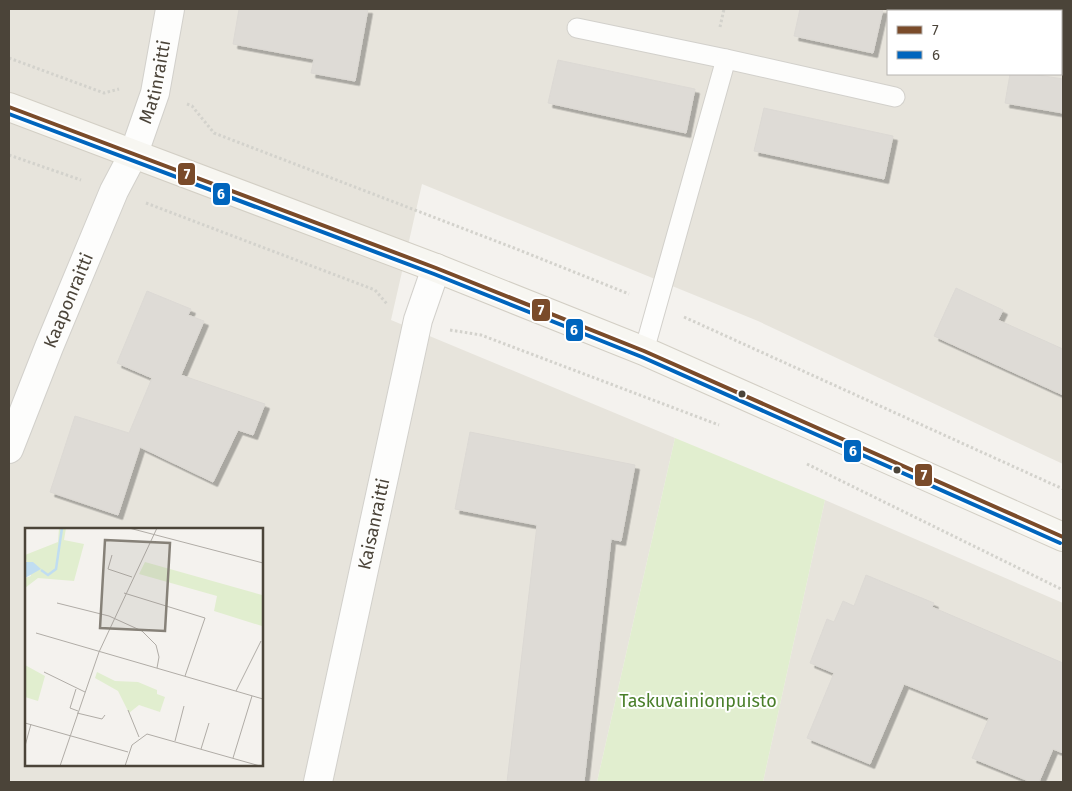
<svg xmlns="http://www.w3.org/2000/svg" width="1072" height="791" font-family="'Fira Sans',sans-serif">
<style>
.residential{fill:#e7e4dc;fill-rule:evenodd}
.green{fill:#e1eecf}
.building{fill:#dedbd6;stroke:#dcd9d4;filter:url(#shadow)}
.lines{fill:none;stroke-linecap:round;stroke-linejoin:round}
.lane-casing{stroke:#d2d0cb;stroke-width:21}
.street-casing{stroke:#d2d0cb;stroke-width:30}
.secondary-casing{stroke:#d3cfc5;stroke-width:30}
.path{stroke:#d3d2cc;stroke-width:3;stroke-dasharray:2.5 2.5;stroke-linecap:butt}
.lane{stroke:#fdfdfc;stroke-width:19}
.street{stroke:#fdfdfc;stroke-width:28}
.secondary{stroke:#f7f6f1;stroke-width:28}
.bus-1-casing{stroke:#fff;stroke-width:8}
.bus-2-casing{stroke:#fff;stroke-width:8}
.bus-1{stroke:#7a4b2a;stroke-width:4}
.bus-2{stroke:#0065bd;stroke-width:4}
.bus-dot{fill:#4b4439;stroke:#fff;stroke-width:2}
.labels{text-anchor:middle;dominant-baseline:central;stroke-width:4;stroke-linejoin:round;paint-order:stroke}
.street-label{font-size:18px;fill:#4b4439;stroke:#fff}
.park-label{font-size:18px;fill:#4a7f2a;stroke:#fff}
.inset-river{fill:none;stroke:#c0ddf1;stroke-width:2.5}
.inset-road{fill:none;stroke:#b0aca6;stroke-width:1}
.view{fill:#868178;fill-opacity:0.15;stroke:#868178;stroke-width:2.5}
.inset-edge{fill:none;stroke:#4b4439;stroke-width:2.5}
.line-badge{stroke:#fff;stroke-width:2}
.badge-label{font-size:14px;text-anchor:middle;font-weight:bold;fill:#fff}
</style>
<defs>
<filter id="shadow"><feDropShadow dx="4.5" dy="4.5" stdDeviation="0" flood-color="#0004"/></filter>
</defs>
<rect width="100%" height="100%" fill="#f4f2ee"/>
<g class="residential">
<path d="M9,9h1054v455l-305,-143 -336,-137 -31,136 284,118 -78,344h-588zM888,11h173v63h-173zM26,530h235v235h-235z"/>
<path d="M825,500l238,103v179h-300z"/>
</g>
<path class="green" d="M675,438l150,62 -62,282h-166z"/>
<g class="building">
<path d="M239,9h129l-13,72 -44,-8 3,-14 -81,-15z"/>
<path d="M800,9h83l-10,44 -79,-17z"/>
<path d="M558,60l137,29 -9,44 -138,-30z"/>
<path d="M1010,74h22l31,5v34l-58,-10z"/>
<path d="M764,108l129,28 -9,43 -130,-28z"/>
<path d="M956,288l47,22 -5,10 65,29v46l-129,-59z"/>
<path d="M147,291l44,18 -3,6 16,6 -23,54 84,29 -12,31 -15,-5 -25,52 -73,-35 -22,68 -68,-23 25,-76 54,17 23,-55 -35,-15z"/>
<path d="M470,432l165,33 -14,76 -10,-2 -27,243h-77l30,-257 -82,-16z"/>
<path d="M866,575l68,28 -2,4 131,56v90l-10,-4 -14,33h-8l-59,-24 17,-40 -85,-34 -34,80 -63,-26 27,-65 -24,-10 17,-44 7,3 9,-21 11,5z"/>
</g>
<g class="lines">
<defs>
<g id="lane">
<path d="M577,28l149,31"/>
<path d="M644,351l82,-292 169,38"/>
</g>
<g id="street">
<path id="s1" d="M9,449l40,-102 65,-156 20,-38 21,-60 15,-84"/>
<path id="s2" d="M318,782l100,-462 18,-52"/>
</g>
<path id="secondary" d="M9,107l427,161 208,83 419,186"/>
</defs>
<use href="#lane" class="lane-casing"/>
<use href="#street" class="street-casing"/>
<use href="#secondary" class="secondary-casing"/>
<g class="path">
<path d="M914,11l1,-2"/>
<path d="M720,27l4,-18"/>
<path d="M9,58l95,35 15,-4"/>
<path d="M187,104l5,2 22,27 300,115 115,46"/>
<path d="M9,155l72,25"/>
<path d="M146,203l229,87 12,14"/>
<path d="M684,317l379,172"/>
<path d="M450,330l31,5 238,90"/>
<path d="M807,464l256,126"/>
</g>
<use href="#lane" class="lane"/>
<use href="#street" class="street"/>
<use href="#secondary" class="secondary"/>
<defs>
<path id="bus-1" d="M9,107l427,161 208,83 419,186"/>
<path id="bus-2" d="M9,114l425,160 208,83 418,186"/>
</defs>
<use href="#bus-1" class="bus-1-casing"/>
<use href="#bus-2" class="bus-2-casing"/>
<use href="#bus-1" class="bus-1"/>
<use href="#bus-2" class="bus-2"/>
</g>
<g class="bus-dot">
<circle cx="742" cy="394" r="4.5"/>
<circle cx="897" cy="470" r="4.5"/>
</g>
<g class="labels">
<g class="street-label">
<text stroke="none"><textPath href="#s1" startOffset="396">Matinraitti</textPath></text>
<text stroke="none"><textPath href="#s1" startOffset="160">Kaaponraitti</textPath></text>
<text stroke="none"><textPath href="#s2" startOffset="264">Kaisanraitti</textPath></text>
</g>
<g class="park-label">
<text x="698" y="701">Taskuvainionpuisto</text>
</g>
</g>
<g transform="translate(25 528)">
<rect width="238" height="238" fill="#f4f2ee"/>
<path d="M34,0h7l-2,12 20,4 -10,37 -36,-3 -13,10v-10l6,-2 -6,-21 33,-13zM120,34l117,33v31l-48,-15 3,-15 -78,-22zM0,137l20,11 -7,25 -13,-4zM72,144l18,9 23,1 19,8v4l8,3 -5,15 -21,-7 -10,8 -11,-22 -23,-13z" fill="#e1eecf"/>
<path d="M0,34h8l8,7 -16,9z" fill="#c0ddf1"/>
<path class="inset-river" d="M16,42l7,5 8,-6 6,-41"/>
<path class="inset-road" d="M104,0l134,35M87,27l-4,14 24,8M99,65l81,25 -20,58M32,75l52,13 33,15 14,14 3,12 -2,11M11,105l227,66M19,144l41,20M51,161l-6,19 8,3M211,163l25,-50M103,182l11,27M52,185l25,6 3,-4M0,195l103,29M150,213l9,-35M0,218l6,-22M176,221l8,-26M208,230l19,-62M35,238l39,-114 58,-124M100,238l7,-21 15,-11 113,32"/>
<path class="view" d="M80,12l65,3 -5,88 -65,-3z"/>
<rect width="238" height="238" class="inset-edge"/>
</g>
<g class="line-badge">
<rect x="177" y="162" width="19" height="24" rx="5" fill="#7a4b2a"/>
<rect x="212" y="182" width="19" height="24" rx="5" fill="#0065bd"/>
<rect x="531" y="298" width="20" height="24" rx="5" fill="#7a4b2a"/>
<rect x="565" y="318" width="19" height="24" rx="5" fill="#0065bd"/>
<rect x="843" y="439" width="19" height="24" rx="5" fill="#0065bd"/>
<rect x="914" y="463" width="19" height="24" rx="5" fill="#7a4b2a"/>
</g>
<g class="badge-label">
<text x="187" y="179">7</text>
<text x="221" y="199">6</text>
<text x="541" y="315">7</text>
<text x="574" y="335">6</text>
<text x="853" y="456">6</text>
<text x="924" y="480">7</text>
</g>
<rect width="1072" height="791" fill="none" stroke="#4b4439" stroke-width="20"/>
<rect x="887" y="10" width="175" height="65" fill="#ffffff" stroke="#b7b4b0"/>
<rect x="897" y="26" width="25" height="8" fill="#7a4b2a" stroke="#b7b4b0"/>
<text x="932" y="35" font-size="15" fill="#4b4439">7</text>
<rect x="897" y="51" width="25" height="8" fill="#0065bd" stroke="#b7b4b0"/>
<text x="932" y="60" font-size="15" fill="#4b4439">6</text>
</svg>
